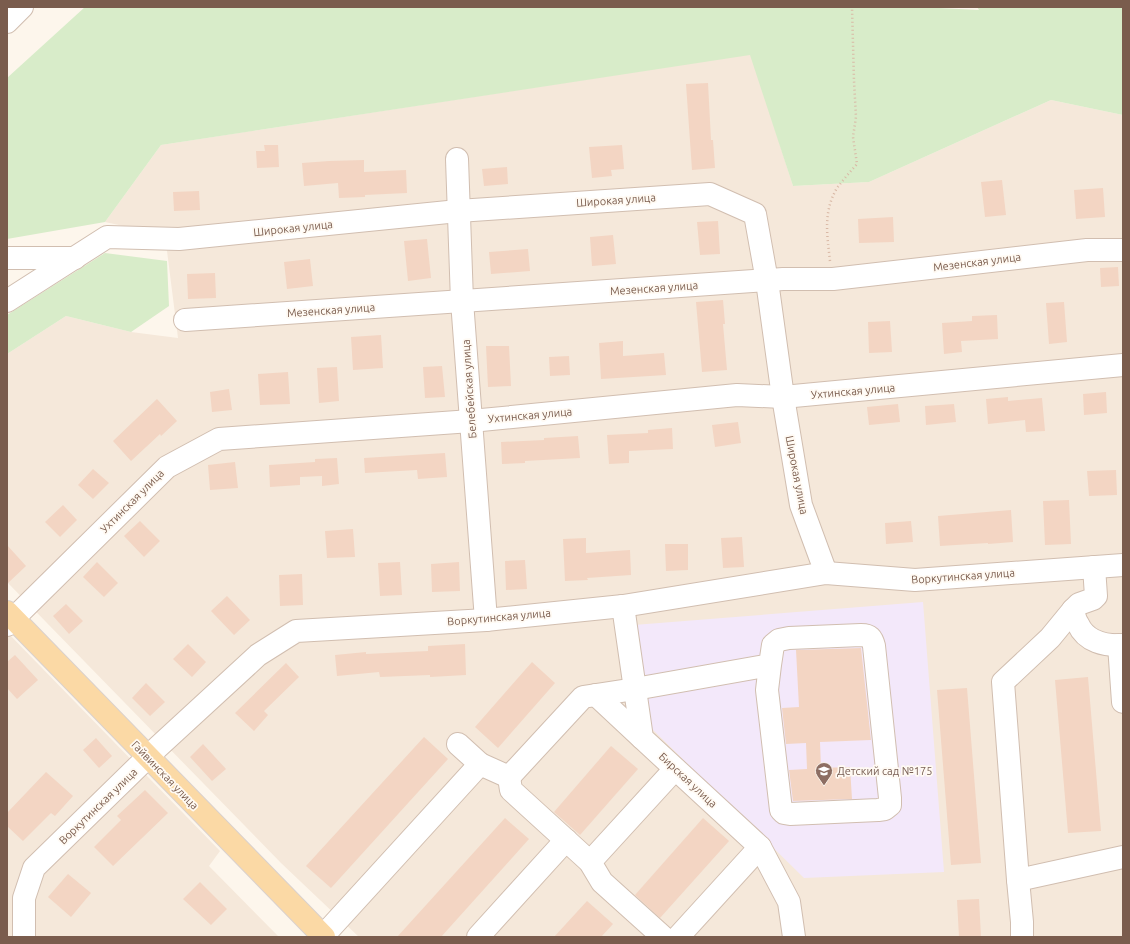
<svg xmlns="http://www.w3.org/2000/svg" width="1130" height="944" font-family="Ubuntu,sans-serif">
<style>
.residential{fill:#f5e8da}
.education{fill:#f3e8fa}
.green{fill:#d8ecc9}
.building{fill:#f3d5c3}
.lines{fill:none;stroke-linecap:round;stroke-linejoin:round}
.minor-casing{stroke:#d1beb0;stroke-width:24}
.major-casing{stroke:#dad1cd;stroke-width:24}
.path{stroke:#d9b8a5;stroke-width:2.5;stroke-dasharray:1 3;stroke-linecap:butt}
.minor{stroke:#fff;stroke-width:22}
.major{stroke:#fbd9a5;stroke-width:22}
.labels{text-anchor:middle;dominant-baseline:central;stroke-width:3.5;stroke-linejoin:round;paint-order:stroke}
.street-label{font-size:11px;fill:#7a5c4d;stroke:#fffaf3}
.education-label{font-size:11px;fill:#785e54;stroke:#fffaf3;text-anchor:start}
</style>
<rect width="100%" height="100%" fill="#fdf6ec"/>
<g class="residential">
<path d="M751,54l42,132 76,-4 182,-82 72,15v822h-764l-78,-74 -274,-281v-228l59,-38 65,16 47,6 -13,-103 -60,-13 56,-77z"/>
<path d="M7,632l213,219 -11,15 70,71h-272z"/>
</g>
<path class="education" d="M923,602l21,270 -140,6 -154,-151 -16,-102z"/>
<g class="green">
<path d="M85,7h834l60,3 -2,-3h146v108l-72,-15 -182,82 -76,4 -43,-131 -589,90 -56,77 -98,17v-161z"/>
<path d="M105,253l62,8 2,45 -38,26 -65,-16 -59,38v-39z"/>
</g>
<g class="building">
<path d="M708,83l3,57h2l2,28 -23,2 -6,-86z"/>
<path d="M264,145h14l1,22 -22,1 -1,-17h9z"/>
<path d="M622,145l2,24 -13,1 1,6 -20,2 -3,-31z"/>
<path d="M364,160v12l42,-2 1,23 -42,2v2l-26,1 -1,-15 -34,3 -2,-23 27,-2z"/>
<path d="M507,167l1,17 -24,2 -2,-17z"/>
<path d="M1002,180l4,35 -21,2 -4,-35z"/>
<path d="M1103,188l2,29 -29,2 -2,-29z"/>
<path d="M199,191l1,19 -26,1 -1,-19z"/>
<path d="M893,217l1,25 -35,1 -1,-24z"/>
<path d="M718,221l2,33 -20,1 -3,-33z"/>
<path d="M613,235l3,29 -24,2 -2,-29z"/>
<path d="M427,239l4,39 -23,3 -4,-40z"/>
<path d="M528,249l2,22 -39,3 -2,-22z"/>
<path d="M310,259l3,27 -26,3 -3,-27z"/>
<path d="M1118,267l1,19 -18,1 -1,-19z"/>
<path d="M215,273l1,25 -28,1 -1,-25z"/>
<path d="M723,300l2,24h-2l4,46 -25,2 -6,-70z"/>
<path d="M1064,302l3,40 -18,2 -3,-41z"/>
<path d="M997,315l1,24 -37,2 1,11 -18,2 -2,-31 30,-2v-5z"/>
<path d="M890,321l2,31 -23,1 -1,-31z"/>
<path d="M381,335l2,33 -30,2 -2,-33z"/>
<path d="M623,341v15l41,-3 2,22 -65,4 -2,-36z"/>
<path d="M486,346h23l2,40 -23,1z"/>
<path d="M569,356l1,19 -20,1 -1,-19z"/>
<path d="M442,366l3,31 -20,1 -2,-31z"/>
<path d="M337,367l2,34 -20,2 -2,-35z"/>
<path d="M288,372l2,32 -30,1 -2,-31z"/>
<path d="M229,389l3,21 -20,2 -2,-20z"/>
<path d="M1106,392l1,21 -23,2 -1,-21z"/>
<path d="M1008,397v4l34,-3 3,33 -19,1 -1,-12 -37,4 -2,-25z"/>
<path d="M157,399l20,22 -16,15 -1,-2 -29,27 -18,-20z"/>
<path d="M898,404l2,18 -31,3 -2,-18z"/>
<path d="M954,404l2,18 -30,3 -1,-19z"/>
<path d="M738,422l3,21 -26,4 -3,-22z"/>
<path d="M672,428l1,21 -44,2v12l-20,1 -2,-29 41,-2v-3z"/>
<path d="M578,436l2,22 -55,3v2l-23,1 -1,-22 43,-2v-2z"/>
<path d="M445,453l2,24 -29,2 -1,-9 -52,3 -1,-15z"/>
<path d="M337,458l2,26 -17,2v-10l-22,1v8l-30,2 -1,-22 46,-3v-3z"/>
<path d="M235,462l3,26 -28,2 -2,-25z"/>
<path d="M93,469l16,14 -16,16 -15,-14z"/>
<path d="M1116,470l1,25 -28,1 -2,-25z"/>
<path d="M1069,500l2,44 -26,1 -2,-44z"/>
<path d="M63,505l14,15 -17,17 -15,-15z"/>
<path d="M1011,510l2,32 -25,2v-1l-48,3 -2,-30z"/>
<path d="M140,521l20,20 -16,16 -20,-21z"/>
<path d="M911,521l2,21 -27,2 -1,-21z"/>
<path d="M353,529l2,28 -28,1 -2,-27z"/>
<path d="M742,537l2,30 -21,1 -2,-30z"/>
<path d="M586,538v15l44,-3 1,25 -44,3 1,2 -23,1 -2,-42z"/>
<path d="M665,544h23v26l-22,1z"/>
<path d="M7,545l19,21 -19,18z"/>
<path d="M525,560l2,29 -21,1 -1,-29z"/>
<path d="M97,562l21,21 -14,14 -21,-20z"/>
<path d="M400,562l2,33 -22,1 -2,-33z"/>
<path d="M459,562l1,29 -28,1 -1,-28z"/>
<path d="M302,574l1,31 -23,1 -1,-31z"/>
<path d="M227,596l23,24 -16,15 -23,-24z"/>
<path d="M66,604l17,17 -14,13 -16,-18z"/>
<path d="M188,644l18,18 -14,15 -19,-18z"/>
<path d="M465,644l1,31 -36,2v-2l-50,2 -1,-5 -42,4 -2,-21 31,-3v2l62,-3v-5z"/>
<path d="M861,648l10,92 -51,2 1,26 29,-1 2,32 -59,2 -4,-31 18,-1 -1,-26 -20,1 -4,-36 17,-1 -3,-57z"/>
<path d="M15,655l23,25 -21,19 -10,-11v-26z"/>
<path d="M532,662l23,21 -57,65 -23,-21z"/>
<path d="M286,663l13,14 -35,34 4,4 -14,16 -19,-18z"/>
<path d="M1088,677l13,154 -33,2 -13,-153z"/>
<path d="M146,683l19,19 -15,14 -18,-18z"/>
<path d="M967,688l14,175 -30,2 -14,-175z"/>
<path d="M424,737l24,22 -117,129 -25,-22z"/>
<path d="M96,738l16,18 -13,12 -16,-18z"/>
<path d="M203,744l23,25 -14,12 -22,-24z"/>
<path d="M611,746l27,23 -58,66 -26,-23z"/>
<path d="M46,772l27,24 -18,20 -4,-3 -28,28 -16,-15v-13z"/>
<path d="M145,790l23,23 -55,53 -19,-19 27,-27 -4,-4z"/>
<path d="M505,818l24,21 -88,98h-44z"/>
<path d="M703,818l26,23 -69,77 -25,-23z"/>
<path d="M68,874l23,19 -20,24 -23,-20z"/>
<path d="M200,882l27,27 -16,16 -28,-26z"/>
<path d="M979,899l2,38h-22l-2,-37z"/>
<path d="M587,901l26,23 -12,13h-47z"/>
</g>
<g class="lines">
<defs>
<g id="minor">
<path d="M7,22l15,-15"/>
<path d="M457,159l5,142 24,319"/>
<path d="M7,258h68"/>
<path d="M7,301l100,-64 72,2 279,-28 252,-17 45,20 12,67 16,116 18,108 25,68"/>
<path d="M185,320l598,-41h50l254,-29h36"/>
<path d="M1094,567l2,29 -3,3 -14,5 -6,6 -23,28 -47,44 15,198 105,-23"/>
<path d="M623,606l19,132 118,109 29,55 5,35"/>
<path d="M1073,610c1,4 2,10 5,14 8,18 27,22 45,21"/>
<path d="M7,625l160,-158 52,-28 252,-18 266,-26 46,2 340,-32"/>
<path d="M1119,645l4,57"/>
<path d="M596,695l46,43"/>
<path d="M458,744l22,20"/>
<path d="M509,777l2,13 79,72 12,20 61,55"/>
<path d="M590,862l85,-93"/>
<path d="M1018,880l4,42v15"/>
<path d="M323,936l157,-172 29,13 74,-80 52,-8 135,-24 -3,25 14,120 3,3 6,1 88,-4 7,-1 5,-4v-7l-16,-152c-2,-8 -4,-11 -13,-11l-72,3 -10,2 -6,5 -3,20"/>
<path d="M24,937v-39l10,-30 124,-121 100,-92 38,-24 190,-11 137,-14 203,-33 89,7 208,-15"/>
<path d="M478,937l88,-97"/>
<path d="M678,937l82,-90"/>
</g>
<path id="major" d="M7,612l317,325"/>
</defs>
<use href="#minor" class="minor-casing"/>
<use href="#major" class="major-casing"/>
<path class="path" d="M830,261c-3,-27 -7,-49 7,-73 6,-8 13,-16 20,-24l-4,-27 3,-20 -2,-36 -2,-74"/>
<use href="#minor" class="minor"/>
<use href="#major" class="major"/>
</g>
<defs>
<symbol id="school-pin" viewBox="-11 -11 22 30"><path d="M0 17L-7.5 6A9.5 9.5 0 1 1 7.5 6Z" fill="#8d6e63" stroke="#fffaf3"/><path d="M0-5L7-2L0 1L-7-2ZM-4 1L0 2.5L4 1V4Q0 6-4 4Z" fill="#fff"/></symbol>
</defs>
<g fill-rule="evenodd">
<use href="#school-pin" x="814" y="761" width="20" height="27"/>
</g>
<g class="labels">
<g class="street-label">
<text transform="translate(616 200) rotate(-4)">Широкая улица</text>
<text transform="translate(293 228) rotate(-6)">Широкая улица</text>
<text transform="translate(977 262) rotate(-7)">Мезенская улица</text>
<text transform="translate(654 288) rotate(-4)">Мезенская улица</text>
<text transform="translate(331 310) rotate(-4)">Мезенская улица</text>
<text transform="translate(469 389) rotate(-94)">Белебейская улица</text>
<text transform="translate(853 391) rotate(-5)">Ухтинская улица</text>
<text transform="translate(530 415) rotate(-5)">Ухтинская улица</text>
<text transform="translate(797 475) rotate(79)">Широкая улица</text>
<text transform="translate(132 501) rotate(-45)">Ухтинская улица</text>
<text transform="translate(963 576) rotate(-4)">Воркутинская улица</text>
<text transform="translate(499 617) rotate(-5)">Воркутинская улица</text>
<text transform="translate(165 775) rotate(46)">Гайвинская улица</text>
<text transform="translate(688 780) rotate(43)">Бирская улица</text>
<text transform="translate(98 806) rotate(-44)">Воркутинская улица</text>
</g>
<g class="education-label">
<text x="837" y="771">Детский сад №175</text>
</g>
</g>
<rect width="1130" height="944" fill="none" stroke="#7a5c4d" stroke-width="16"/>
</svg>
